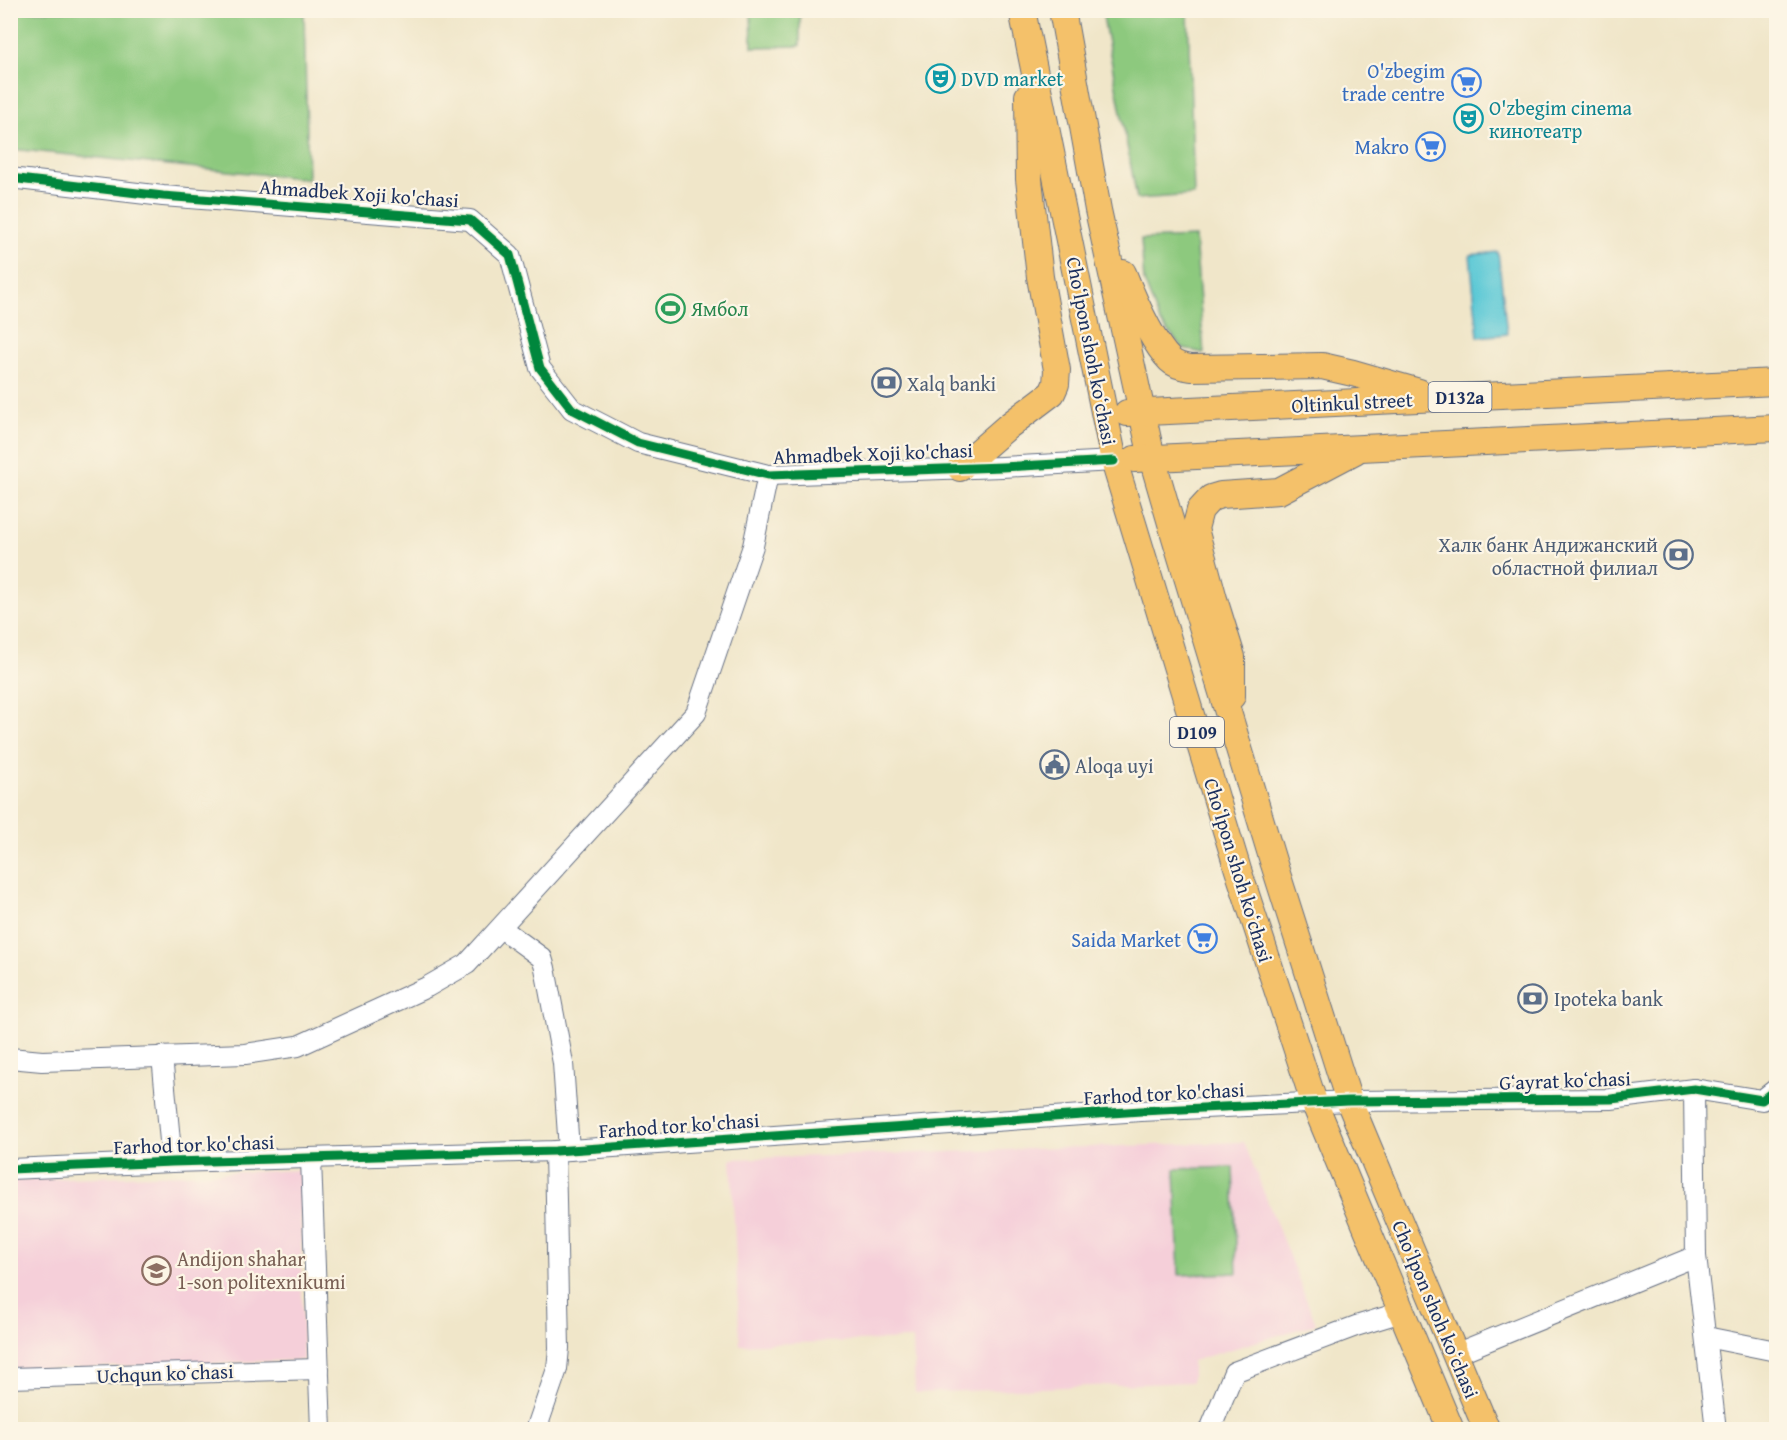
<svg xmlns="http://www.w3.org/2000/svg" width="1787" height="1440" font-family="'Gentium Book Plus',serif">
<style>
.built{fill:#f5cfd9}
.green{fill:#8dc97e;stroke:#547c6e;stroke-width:1.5}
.water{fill:#5dc9d6;stroke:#3c7c9a;stroke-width:1.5}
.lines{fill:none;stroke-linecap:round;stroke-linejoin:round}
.minor-casing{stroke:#666f83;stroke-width:22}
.major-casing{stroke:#666f83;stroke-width:28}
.minor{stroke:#fff;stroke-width:20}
.major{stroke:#f4c16a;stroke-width:26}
.cycleway-casing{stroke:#fcf5e5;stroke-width:13}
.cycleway{stroke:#00873e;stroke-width:9}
.labels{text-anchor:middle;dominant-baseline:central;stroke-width:4.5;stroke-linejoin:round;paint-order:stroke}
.shield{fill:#fcf5e5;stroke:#5e6a86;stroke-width:1.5}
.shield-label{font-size:18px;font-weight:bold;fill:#1b2f5e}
.shop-label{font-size:20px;fill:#366cbe;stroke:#fcf5e5;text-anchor:end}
.culture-label{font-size:20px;fill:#0d838f;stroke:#fcf5e5;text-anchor:start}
.street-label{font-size:20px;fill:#1b2f5e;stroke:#fcf5e5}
.leisure-label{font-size:20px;fill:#27864d;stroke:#fcf5e5;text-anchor:start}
.service-label{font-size:20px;fill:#4e5e75;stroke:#fcf5e5;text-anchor:start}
.education-label{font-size:20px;fill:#785e54;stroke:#fcf5e5;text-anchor:start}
</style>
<rect width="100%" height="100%" fill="#fcf5e5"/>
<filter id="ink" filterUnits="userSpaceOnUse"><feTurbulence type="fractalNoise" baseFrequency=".0167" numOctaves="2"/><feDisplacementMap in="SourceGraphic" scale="12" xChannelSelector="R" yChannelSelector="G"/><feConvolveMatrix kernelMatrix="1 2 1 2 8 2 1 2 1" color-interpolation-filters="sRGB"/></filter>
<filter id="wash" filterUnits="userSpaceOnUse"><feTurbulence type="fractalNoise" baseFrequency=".008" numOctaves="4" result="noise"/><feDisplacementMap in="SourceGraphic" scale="24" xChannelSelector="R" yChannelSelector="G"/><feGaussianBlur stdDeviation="1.35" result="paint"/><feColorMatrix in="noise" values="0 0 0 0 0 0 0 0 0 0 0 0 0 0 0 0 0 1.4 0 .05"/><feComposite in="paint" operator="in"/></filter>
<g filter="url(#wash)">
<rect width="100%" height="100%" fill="#f0e6c9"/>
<g class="built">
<path d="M1244,1142l72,182 -124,37v21l-277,11 -2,-54 -173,6 -9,-186z"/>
<path d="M300,1170l3,190 -292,10 -1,-190z"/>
</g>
<g class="green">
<path d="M10,11h294l4,168 -297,-30z"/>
<path d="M751,11h49v35l-48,1z"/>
<path d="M1102,11h86l6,184 -57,4z"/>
<path d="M1195,237l9,116 -20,-4 -24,-27 -16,-41 -3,-42z"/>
<path d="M1233,1167l4,106 -58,2 -4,-106z"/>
</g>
<path class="water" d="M1498,252l9,82 -29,3 -8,-82z"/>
</g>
<g filter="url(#ink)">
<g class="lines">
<defs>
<g id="minor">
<path d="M10,178l153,18 307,24 40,35 30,113 32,41 66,34 130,32 234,-8 112,-6"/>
<path d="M501,928l41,30 3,10 18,95 6,87"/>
<path d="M162,1056l10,106"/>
<path d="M10,1058l32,3 203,-7 53,-8 129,-59 40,-23 229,-251 57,-167 15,-71"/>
<path d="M1694,1089l2,167 20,174"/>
<path d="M311,1159l10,271"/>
<path d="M10,1169l162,-7 383,-11 586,-40 208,-10 262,-2 83,-10 68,11 14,-11"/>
<path d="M1706,1337l70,14"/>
<path d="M1455,1354l241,-98"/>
<path d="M10,1378l309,-9"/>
<path d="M536,1430l21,-61 2,-21 -4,-197"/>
<path d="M1210,1430l24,-58 122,-46 46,-14"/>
</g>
<g id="major">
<path d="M1022,10l92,451 124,409 76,232 137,328"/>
<path d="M1062,10l36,200 54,248 23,79 98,324 76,240 138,329"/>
<path d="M1123,273c10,25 28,68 47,87 5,5 14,7 21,8l131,-2 31,7 66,19"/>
<path d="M1127,413l649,-31"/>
<path d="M1135,459l641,-31"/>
<path d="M960,468l47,-41 45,-34 4,-9 1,-14 -17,-93 -11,-98 -1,-83"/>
<path d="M1232,696v-39l-18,-58 -19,-70 5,-19 11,-12 10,-3 58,-4 76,-40"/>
</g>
</defs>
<use href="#minor" class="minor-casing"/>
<use href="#major" class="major-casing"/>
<use href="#minor" class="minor"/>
<use href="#major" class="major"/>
<defs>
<g id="cycleway">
<path d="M10,178l153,18 307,24 40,35 30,113 32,41 66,34 130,32 234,-8 112,-6"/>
<path d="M10,1169l162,-7 383,-11 586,-40 208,-10 262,-2 83,-10 68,11 14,-11"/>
</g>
</defs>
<use href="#cycleway" class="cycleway-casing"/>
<use href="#cycleway" class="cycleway"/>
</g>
</g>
<defs>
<symbol id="theatre-ring" viewBox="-11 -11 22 22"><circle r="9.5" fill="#fcf5e5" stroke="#0f9aa8" stroke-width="1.5"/><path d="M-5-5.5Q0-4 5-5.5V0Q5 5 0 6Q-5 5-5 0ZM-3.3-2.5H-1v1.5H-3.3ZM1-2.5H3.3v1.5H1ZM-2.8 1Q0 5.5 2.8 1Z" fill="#0f9aa8"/></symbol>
<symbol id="supermarket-ring" viewBox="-11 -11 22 22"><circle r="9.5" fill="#fcf5e5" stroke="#3f7fe0" stroke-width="1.5"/><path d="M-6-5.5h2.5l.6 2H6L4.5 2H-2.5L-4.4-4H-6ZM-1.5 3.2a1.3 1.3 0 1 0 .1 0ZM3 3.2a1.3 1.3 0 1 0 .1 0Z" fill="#3f7fe0"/></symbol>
<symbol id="stadium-ring" viewBox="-11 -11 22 22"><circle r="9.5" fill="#fcf5e5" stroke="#2e9e5b" stroke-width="1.5"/><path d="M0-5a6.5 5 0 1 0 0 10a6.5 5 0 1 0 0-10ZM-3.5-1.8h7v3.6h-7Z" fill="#2e9e5b"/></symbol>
<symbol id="bank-ring" viewBox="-11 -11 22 22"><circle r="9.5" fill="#fcf5e5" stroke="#5c6f8a" stroke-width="1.5"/><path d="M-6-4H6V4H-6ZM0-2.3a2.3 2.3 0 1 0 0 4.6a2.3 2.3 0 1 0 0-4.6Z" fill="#5c6f8a"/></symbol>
<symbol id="civic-ring" viewBox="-11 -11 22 22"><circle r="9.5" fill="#fcf5e5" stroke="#5c6f8a" stroke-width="1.5"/><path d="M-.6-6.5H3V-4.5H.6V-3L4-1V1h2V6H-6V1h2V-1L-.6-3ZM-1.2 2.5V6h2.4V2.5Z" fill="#5c6f8a"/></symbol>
<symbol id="university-ring" viewBox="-11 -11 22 22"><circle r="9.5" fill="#fcf5e5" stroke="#8d6e63" stroke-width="1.5"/><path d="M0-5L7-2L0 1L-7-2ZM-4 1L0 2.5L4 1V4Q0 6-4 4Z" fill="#8d6e63"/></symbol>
</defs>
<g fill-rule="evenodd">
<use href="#theatre-ring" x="924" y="62" width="33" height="33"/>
<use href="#supermarket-ring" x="1450" y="66" width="33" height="33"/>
<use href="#theatre-ring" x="1452" y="102" width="33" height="33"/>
<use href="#supermarket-ring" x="1414" y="130" width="33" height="33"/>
<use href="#stadium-ring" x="654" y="292" width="33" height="33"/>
<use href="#bank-ring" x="870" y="366" width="33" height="33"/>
<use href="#bank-ring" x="1662" y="538" width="33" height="33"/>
<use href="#civic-ring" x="1038" y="748" width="33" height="33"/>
<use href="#supermarket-ring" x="1186" y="922" width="33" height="33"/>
<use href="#bank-ring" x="1516" y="982" width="33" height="33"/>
<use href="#university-ring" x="140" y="1254" width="33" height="33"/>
</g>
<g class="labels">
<g class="shield">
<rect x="1428.5" y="382" width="63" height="30" rx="4.5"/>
<rect x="1170" y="717" width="54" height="30" rx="4.5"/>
</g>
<g class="shield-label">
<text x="1460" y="397">D132a</text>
<text x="1197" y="732">D109</text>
</g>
<g class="shop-label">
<text x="1445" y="70">O'zbegim<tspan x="1445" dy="23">trade centre</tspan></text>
<text x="1409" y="146">Makro</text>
<text x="1181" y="939">Saida Market</text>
</g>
<g class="culture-label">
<text x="961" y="78">DVD market</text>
<text x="1489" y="107">O'zbegim cinema<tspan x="1489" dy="23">кинотеатр</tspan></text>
</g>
<g class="street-label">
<text transform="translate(359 193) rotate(4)">Ahmadbek Xoji ko'chasi</text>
<text transform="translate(1092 351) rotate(79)">Choʻlpon shoh koʻchasi</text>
<text transform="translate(1352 402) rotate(-3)">Oltinkul street</text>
<text transform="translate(873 453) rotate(-2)">Ahmadbek Xoji ko'chasi</text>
<text transform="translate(1239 870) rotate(73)">Choʻlpon shoh koʻchasi</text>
<text transform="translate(1565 1080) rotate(-2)">Gʻayrat koʻchasi</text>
<text transform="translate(1164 1093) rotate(-3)">Farhod tor ko'chasi</text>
<text transform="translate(679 1125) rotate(-4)">Farhod tor ko'chasi</text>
<text transform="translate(194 1144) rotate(-2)">Farhod tor ko'chasi</text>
<text transform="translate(1436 1309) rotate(67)">Choʻlpon shoh koʻchasi</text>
<text transform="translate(165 1373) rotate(-2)">Uchqun koʻchasi</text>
</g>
<g class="leisure-label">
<text x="691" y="308">Ямбол</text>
</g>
<g class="service-label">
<text x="907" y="383">Xalq banki</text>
<text x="1658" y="544" text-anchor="end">Халк банк Андижанский<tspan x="1658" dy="23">областной филиал</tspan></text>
<text x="1075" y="765">Aloqa uyi</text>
<text x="1554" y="998">Ipoteka bank</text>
</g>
<g class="education-label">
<text x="177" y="1258">Andijon shahar<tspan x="177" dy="23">1-son politexnikumi</tspan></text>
</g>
</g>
<rect width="1787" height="1440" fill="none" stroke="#fcf5e5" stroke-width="36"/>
</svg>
